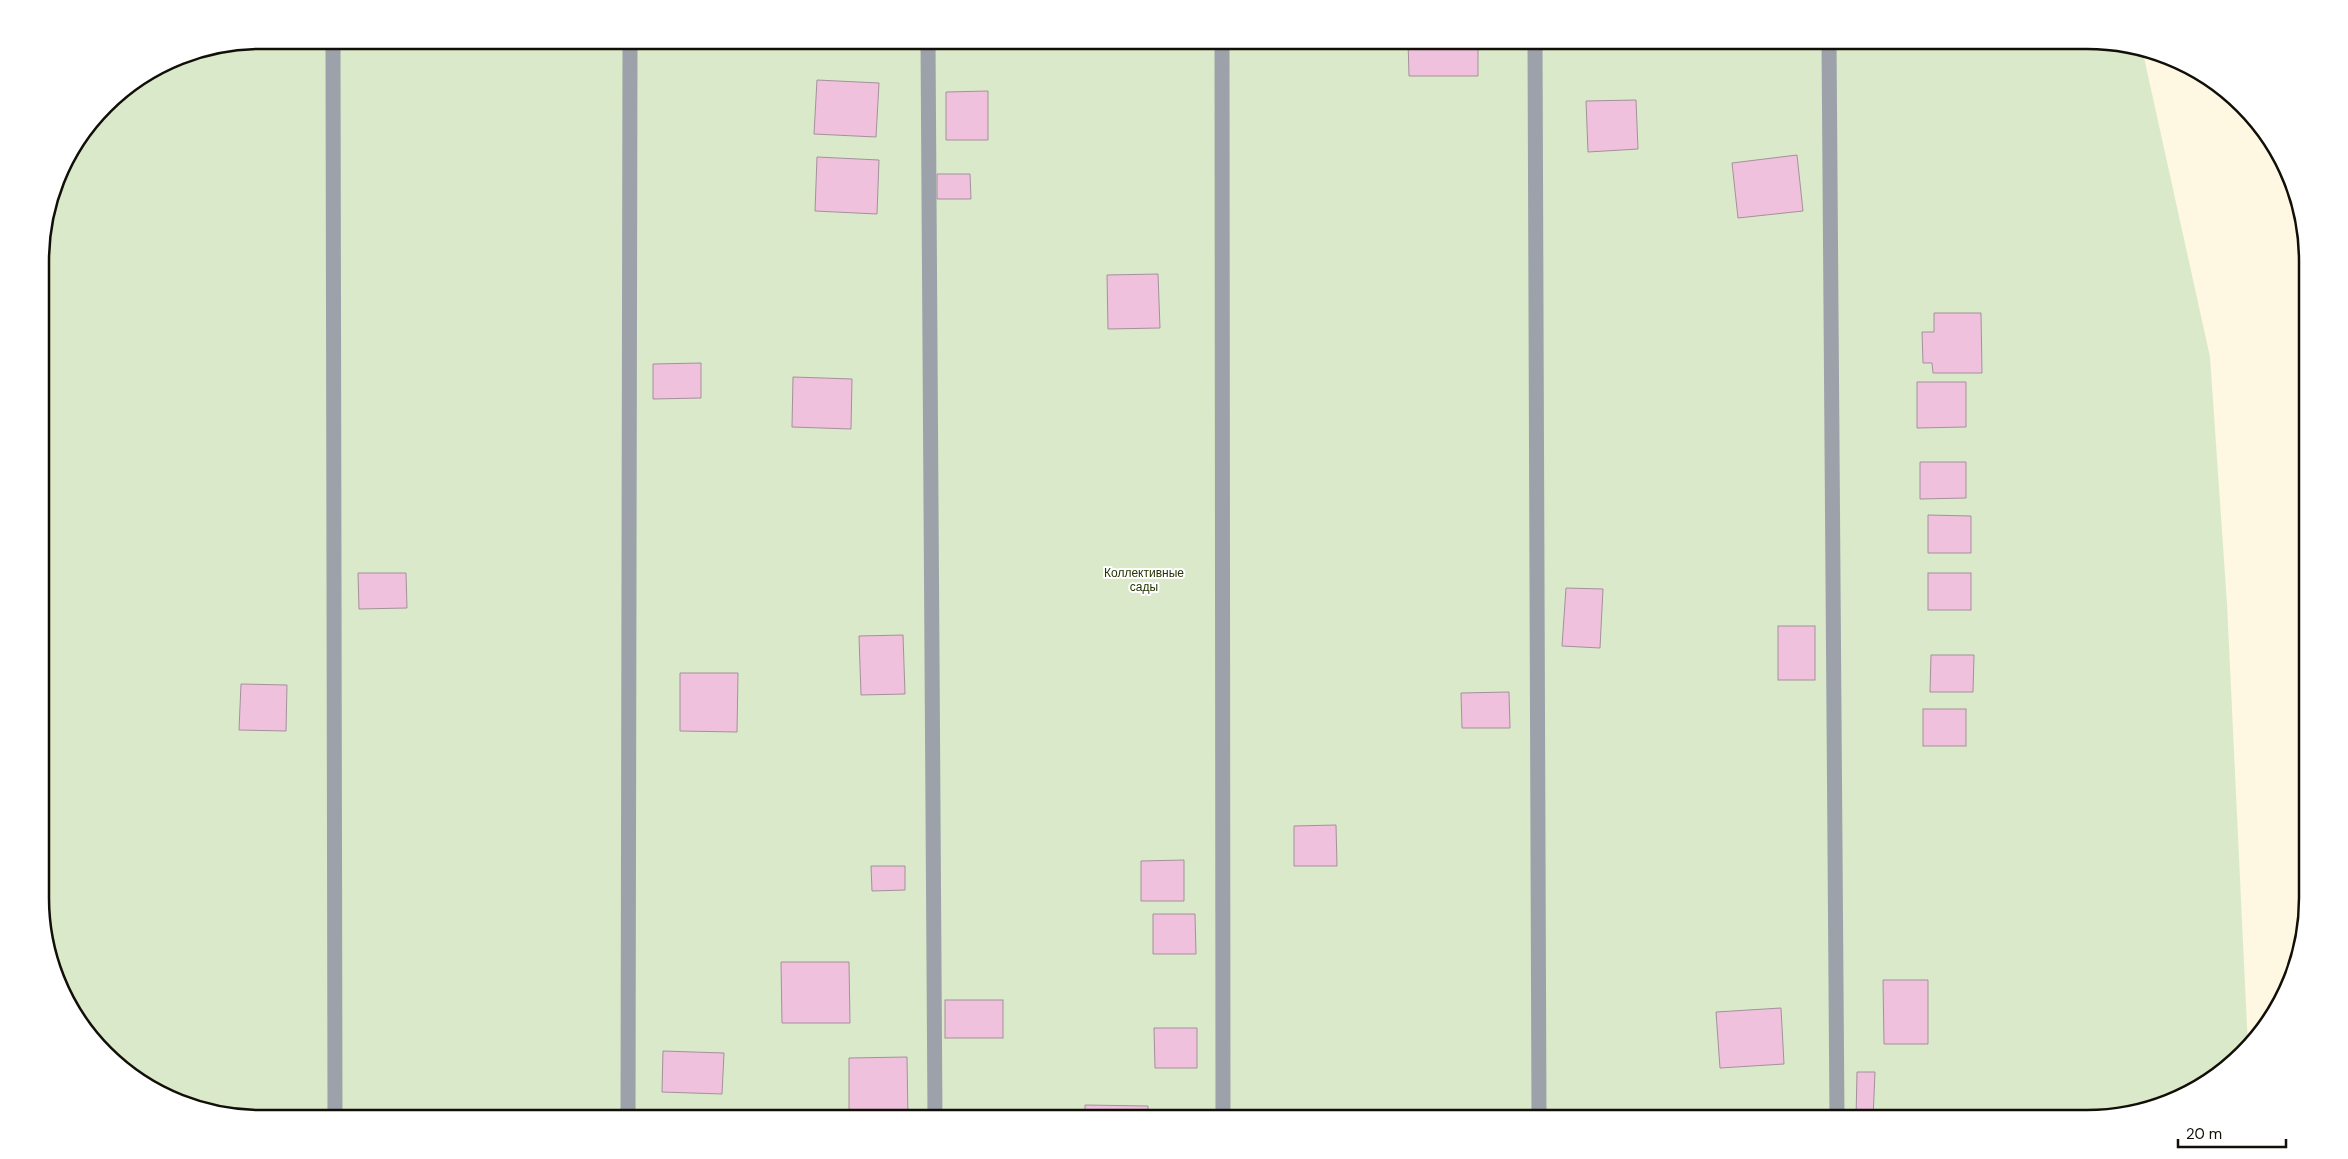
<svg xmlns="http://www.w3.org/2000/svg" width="2348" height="1159" font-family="'DM Sans',sans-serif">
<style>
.green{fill:#dae9c9}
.building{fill:#efc1dc;stroke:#a4919c}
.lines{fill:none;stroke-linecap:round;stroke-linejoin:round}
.lane{stroke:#9da2aa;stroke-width:15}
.labels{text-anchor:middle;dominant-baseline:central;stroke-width:4;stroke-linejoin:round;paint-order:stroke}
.park-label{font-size:12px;fill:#233402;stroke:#fff}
.rim{fill:none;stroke:#110f08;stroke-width:2.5}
</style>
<rect width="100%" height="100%" fill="#fef7e2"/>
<path class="green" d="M261,40h1826l56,13 67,304 17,247 21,444 -38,34 -52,25 -57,12h-1840l-97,-23 -78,-64 -29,-50 -15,-55 -2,-681 23,-82 52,-69 62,-38z"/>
<g class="building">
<path d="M1408,40h70v36h-69z"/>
<path d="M817,80l62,3 -3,54 -62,-3z"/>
<path d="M988,91v49h-42v-48z"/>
<path d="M1636,100l2,49 -50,3 -2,-51z"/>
<path d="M1797,155l6,56 -65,7 -6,-55z"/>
<path d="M817,157l62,3 -2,54 -62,-3z"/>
<path d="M937,174h33l1,25h-34z"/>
<path d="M1158,274l2,54 -52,1 -1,-54z"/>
<path d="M1934,313h47l1,60h-49l-1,-10h-9l-1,-31h12z"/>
<path d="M701,363v35l-48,1v-35z"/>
<path d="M793,377l59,2 -1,50 -59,-2z"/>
<path d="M1917,382h49v45l-49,1z"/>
<path d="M1920,462h46v36l-46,1z"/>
<path d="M1928,515l43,1v37h-43z"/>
<path d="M358,573h48l1,35 -48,1z"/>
<rect x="1928" y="573" width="43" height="37"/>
<path d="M1566,588l37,1 -3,59 -38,-2z"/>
<rect x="1778" y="626" width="37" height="54"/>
<path d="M903,635l2,59 -44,1 -2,-59z"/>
<path d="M1931,655h43l-1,37h-43z"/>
<path d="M680,673h58l-1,59 -57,-1z"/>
<path d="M241,684l46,1 -1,46 -47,-1z"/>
<path d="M1509,692l1,36h-48l-1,-35z"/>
<rect x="1923" y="709" width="43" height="37"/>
<path d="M1336,825l1,41h-43v-40z"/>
<path d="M1184,860v41h-43v-40z"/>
<path d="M871,866h34v24l-33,1z"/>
<path d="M1153,914h42l1,40h-43z"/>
<path d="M781,962h68l1,61h-68z"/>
<path d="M1883,980h45v64h-44z"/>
<rect x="945" y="1000" width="58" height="38"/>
<path d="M1781,1008l3,56 -64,4 -4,-56z"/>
<path d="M1154,1028h43v40h-42z"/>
<path d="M663,1051l61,2 -2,41 -60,-2z"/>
<path d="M907,1057l1,62h-59v-61z"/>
<path d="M1857,1072h18l-2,47h-17z"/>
<path d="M1085,1105l63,1v13h-63z"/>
<path d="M358,1114l71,1v4h-71z"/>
</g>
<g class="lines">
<g class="lane">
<path d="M333,40l2,1079"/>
<path d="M928,40l7,1079"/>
<path d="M1222,40l1,1079"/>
<path d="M1535,40l4,1079"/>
<path d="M1829,40l8,1079"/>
<path d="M628,1119l2,-1079"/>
</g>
</g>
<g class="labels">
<g class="park-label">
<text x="1144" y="573">Коллективные<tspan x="1144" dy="14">сады</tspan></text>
</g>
</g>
<path d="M0 0H2348V1159H0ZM261 49H2087A212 212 0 0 1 2299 261V898A212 212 0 0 1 2087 1110H261A212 212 0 0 1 49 898V261A212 212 0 0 1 261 49Z" fill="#fff" fill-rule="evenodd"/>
<path class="rim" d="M261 49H2087A212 212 0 0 1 2299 261V898A212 212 0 0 1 2087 1110H261A212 212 0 0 1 49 898V261A212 212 0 0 1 261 49Z"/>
<path d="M2178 1139v8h108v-8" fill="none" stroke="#110f08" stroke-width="2.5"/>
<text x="2186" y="1139" font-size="15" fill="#110f08" stroke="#ffffff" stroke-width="4" paint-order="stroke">20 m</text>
</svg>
